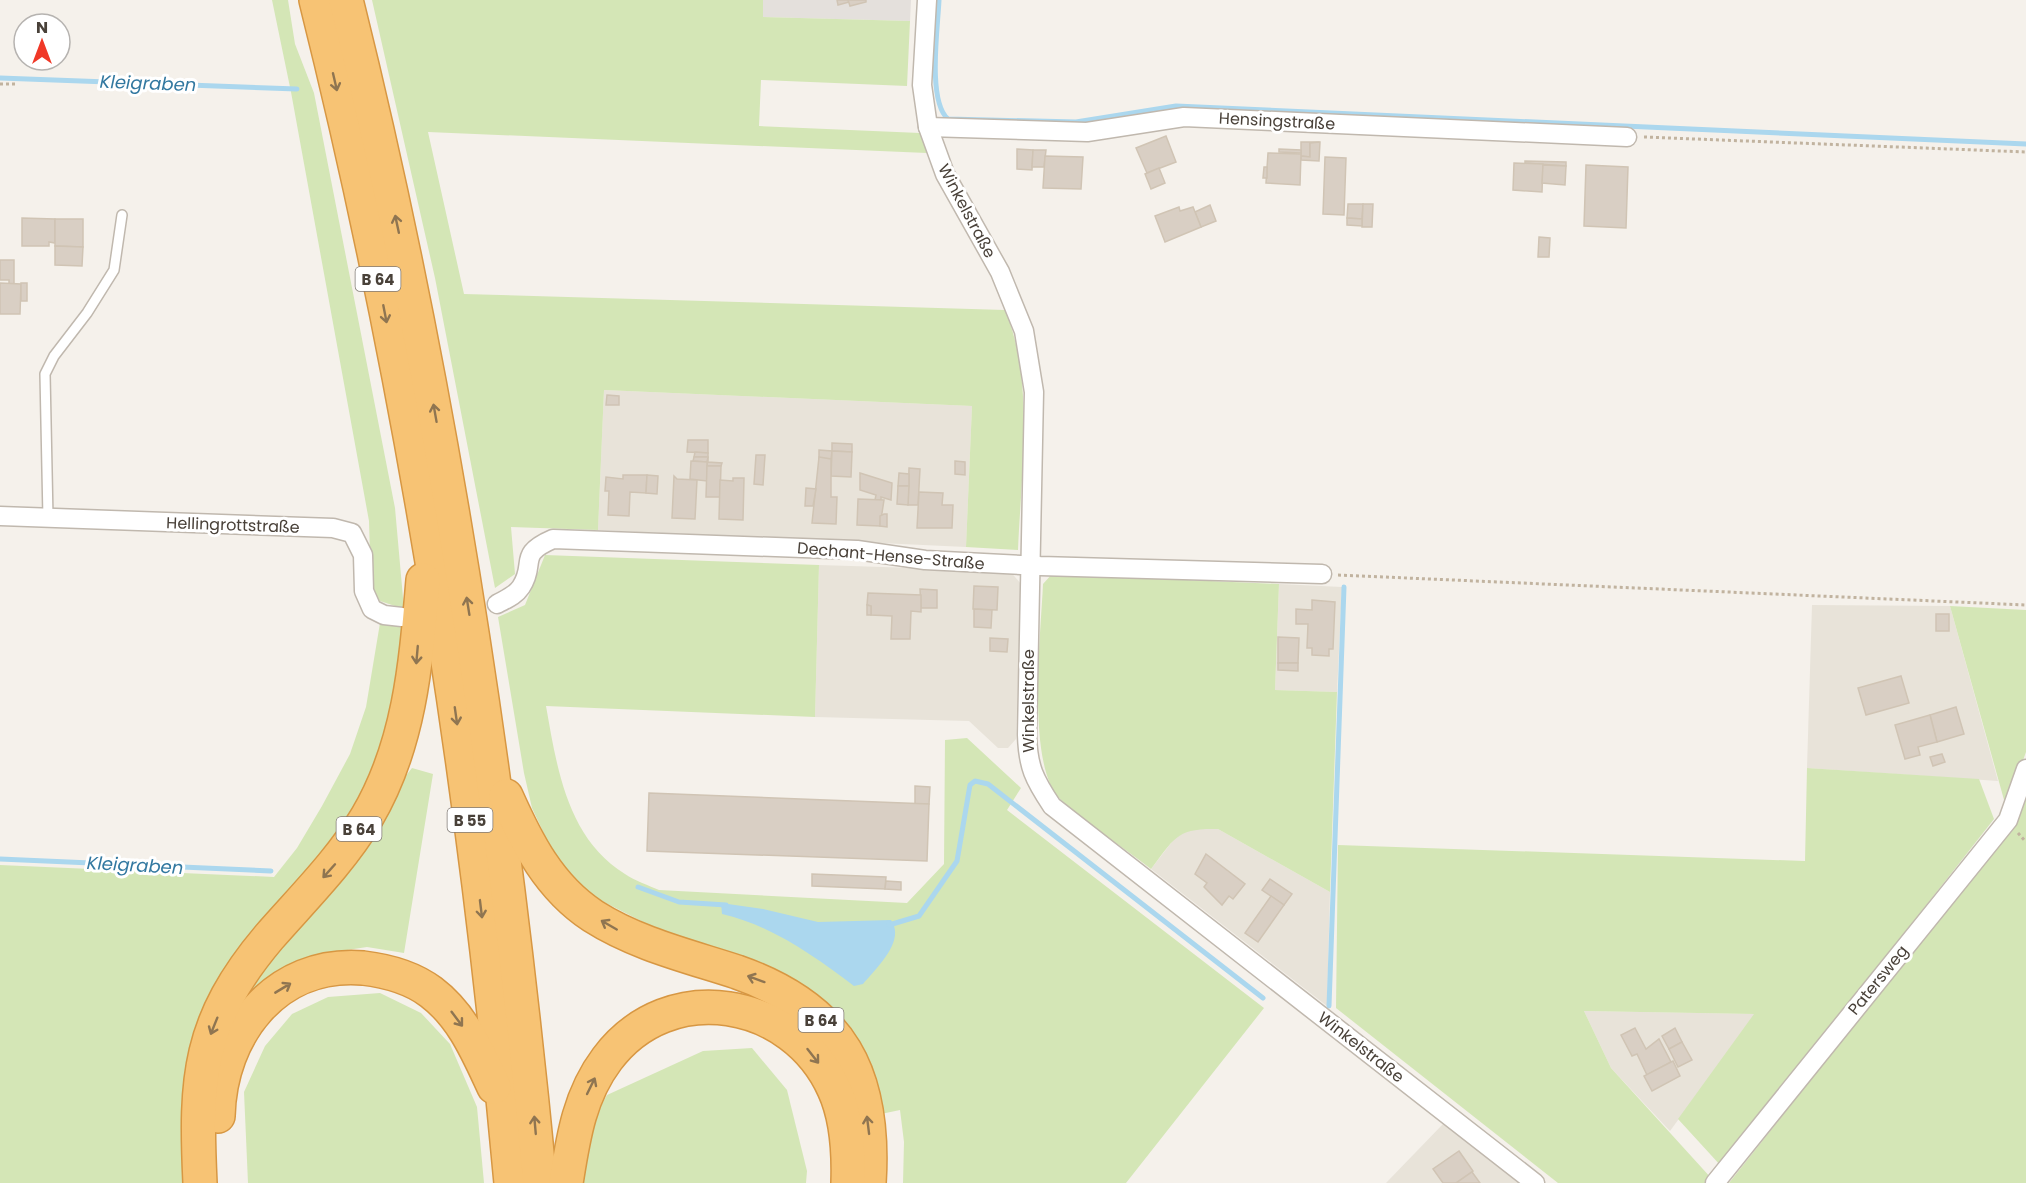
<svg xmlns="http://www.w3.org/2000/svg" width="2026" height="1183" font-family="Poppins,sans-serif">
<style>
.residential{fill:#e8e3d9}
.industrial{fill:#e4e0dc}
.green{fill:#d4e6b6}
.water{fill:#abd7ee}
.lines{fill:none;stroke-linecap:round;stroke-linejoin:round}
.stream{stroke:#abd7ee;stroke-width:5}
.building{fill:#d9cfc4;stroke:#d0c4b4;stroke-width:1.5}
.lane-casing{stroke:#c0b8ae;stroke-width:12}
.street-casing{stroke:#c0b8ae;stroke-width:21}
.highway-casing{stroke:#d79743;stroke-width:36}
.path{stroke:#c1b39f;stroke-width:3;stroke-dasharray:3 3;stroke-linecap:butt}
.lane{stroke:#fff;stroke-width:9}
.street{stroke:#fff;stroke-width:18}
.highway{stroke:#f7c374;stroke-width:33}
.oneway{stroke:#8f7551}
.labels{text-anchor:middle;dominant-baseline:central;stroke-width:6;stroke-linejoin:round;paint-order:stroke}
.shield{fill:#fff;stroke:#807a74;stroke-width:1.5}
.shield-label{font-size:15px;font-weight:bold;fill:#494139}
.street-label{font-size:16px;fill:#494139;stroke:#fff}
.water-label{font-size:18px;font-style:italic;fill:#3278a0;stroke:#fff}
</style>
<rect width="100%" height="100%" fill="#f5f1eb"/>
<g class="residential">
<path d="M604,390l368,16 -6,141 -368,-17z"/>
<path d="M819,565l191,6 11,13 -5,155 -8,9h-10l-29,-27 -154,-4z"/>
<path d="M1279,584l63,3 -5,105 -62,-2z"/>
<path d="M1812,605l138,1 48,175 -191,-13z"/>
<path d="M1197,828l21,1 112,63 -3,114 -176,-137 27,-35z"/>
<path d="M1584,1011l171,3 -85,117 -59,-63z"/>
<path d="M1444,1123l77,60h-135z"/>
</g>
<path class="industrial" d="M763,0h148l-1,21 -147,-4z"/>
<g class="green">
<path d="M272,0h16l7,44 19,49 81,415 9,101 -24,-8 -9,-12 -2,-68 -78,-429z"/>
<path d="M372,0h391v17l147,4 -3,65 -146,-6 -2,46 161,7 7,20 -499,-21 36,162 541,16c30,71 16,164 13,240l-52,-3 6,-141 -368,-16 -6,140 -87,-3 4,47 -20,14 -60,-310z"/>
<path d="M545,555l274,10 -4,152 -269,-11c11,62 21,132 79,168 10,7 23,11 34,16l248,13 37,-39 1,-124 22,-2 54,50 -14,22 257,198 -138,175h-223l1,-41 -4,-32 -19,4 -142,-156 -92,-34 -47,-24 -17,-13 -29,-32 -22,-47 -8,-35 -26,-156 27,-12z"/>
<path d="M1052,574l227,10 -4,106 62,2 -7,200 -112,-63c-42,-1 -43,9 -67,40 -29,-23 -64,-44 -91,-70 -34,-33 -19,-167 -17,-215z"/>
<path d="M1950,606l76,4v142l-20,55z"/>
<path d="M380,623h25l-12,102 -36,87 -97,120 -72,251h-188v-318l274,12 23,-29 25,-42 28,-52 16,-47z"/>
<path d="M412,768l21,6 -29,179 -37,-6 -46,7 -42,21 -39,36 7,-33z"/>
<path d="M1807,768l172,11 15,40 -273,347 -43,-47 76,-105 -170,-3 27,57 101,111 -4,4h-150l-222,-175 2,-163 467,16z"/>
<path d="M2026,788v395h-297l284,-358z"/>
<path d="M380,993l41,20 29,31 27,63 7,76h-236l-4,-91 21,-46 27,-32 36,-17z"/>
<path d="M752,1048l35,42 20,81 -1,12h-225l14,-67 12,-21 96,-44z"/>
</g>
<path class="water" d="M721,903l42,6 55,13 73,-2c15,21 -15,48 -28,64l-9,2c-40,-30 -83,-61 -132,-72z"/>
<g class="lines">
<g class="stream">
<path d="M939,0c-1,26 -12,101 9,119l128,3 100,-16 850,38"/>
<path d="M0,78l297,11"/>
<path d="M0,859l271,12"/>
<path d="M638,887l41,15 47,3"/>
<path d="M889,925l30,-9 38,-55 13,-76 5,-4 13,3 275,214"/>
<path d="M1329,1006l15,-419"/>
</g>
</g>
<g class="building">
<path d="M837,0h11l1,2 -11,3z"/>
<path d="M848,0h18v2l-16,4z"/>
<path d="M1166,136l10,26 -29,11 -11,-25z"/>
<path d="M1301,142h18v1h-9v14l-9,-1z"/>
<path d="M1320,142l-1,19 -18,-1v-4l9,1v-14z"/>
<path d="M1017,149l16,1 -1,20 -15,-1z"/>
<path d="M1279,149l22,1v3l-22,-1z"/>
<path d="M1033,150h13l-2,17h-12z"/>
<path d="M1268,153l33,1 -1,31 -34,-2z"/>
<path d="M1045,156l38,1 -2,32 -38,-1z"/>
<path d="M1325,157l21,1 -2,57 -21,-1z"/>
<path d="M1525,161l41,1v4l-41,-3z"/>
<path d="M1514,163l29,1 -1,28 -29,-2z"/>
<path d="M1543,165l23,1 -1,19 -23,-2z"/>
<path d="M1586,165l42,2 -2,61 -42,-2z"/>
<path d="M1264,167h3v11h-4z"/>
<path d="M1159,168l6,15 -14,6 -6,-15z"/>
<path d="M1348,204h15l-1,15 -15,-1z"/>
<path d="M1363,204h10l-1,23h-10z"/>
<path d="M1210,205l6,16 -15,6 -6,-15z"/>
<path d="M1179,207l1,4 13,-4 8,20 -36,15 -10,-26z"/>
<path d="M22,218l33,1v24l-6,-1v4h-27z"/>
<path d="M1347,218l15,1v7l-15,-1z"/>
<path d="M55,219h28v28l-28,-1z"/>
<path d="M1539,237l11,1 -1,19h-11z"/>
<path d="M55,246l28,1 -1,19 -27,-1z"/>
<path d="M0,260h14v24h-5v-4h-9z"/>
<path d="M0,283l21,1 -1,30h-20z"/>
<rect x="21" y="283" width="6" height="18"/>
<path d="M607,395l12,1v9h-13z"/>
<path d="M688,440h20v13l-21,-1z"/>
<path d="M832,443l20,1v8l-20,-1z"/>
<path d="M819,450l13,1 -1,8h-12z"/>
<path d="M832,451l20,1 -1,25 -20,-1z"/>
<path d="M695,452l13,1v4h-14z"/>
<path d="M756,455h9l-2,30 -9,-1z"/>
<path d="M694,457h14l-1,5 -14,-1z"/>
<path d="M708,457v5l14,1 -1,3h-14z"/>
<path d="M819,457l12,2v38h6l-1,27 -24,-1z"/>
<path d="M691,461l16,1v19l-17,-2z"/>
<path d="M955,461l10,1v13l-10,-1z"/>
<path d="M707,466h14l-1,31h-14z"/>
<path d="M909,468l11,1 -2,36h-10z"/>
<path d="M860,473l32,10 -1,17 -10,-3v3h-6l1,-5 -16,-5z"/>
<path d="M899,473l10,1v12h-11z"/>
<path d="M623,475h24l-1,18 -16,-1 -1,24 -21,-1 1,-24h-4l1,-14 17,2z"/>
<path d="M647,475l11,1 -1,18 -11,-1z"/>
<path d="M674,476l3,3 20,1 -2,39 -23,-1z"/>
<path d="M733,478h11l-1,42 -24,-1 1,-39 13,1z"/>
<path d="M898,486h11l-1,19 -11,-1z"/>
<path d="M806,488l10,1 -3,17h-8z"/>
<path d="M919,492l24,1 -1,12h11l-1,23h-35z"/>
<path d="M858,499l26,1 -4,26 -23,-1z"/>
<path d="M884,514h3v13l-7,-1v-10z"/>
<path d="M974,586l24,1 -1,23 -24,-1z"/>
<path d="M920,589l17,1v18h-16z"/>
<path d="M868,593l53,2v17l-10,-1 -1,28h-19l1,-23 -21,-1v-9l-4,-1z"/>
<path d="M1312,600l23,2 -2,47h-4v7l-17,-1v-7h-5l1,-24h-12v-15l16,1z"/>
<path d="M867,605l4,1v9h-4z"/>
<path d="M974,609l18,1 -1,18 -17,-1z"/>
<rect x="1936" y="614" width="13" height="17"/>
<path d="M1278,637l21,1 -1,25h-20z"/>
<path d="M990,638l18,1 -1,13 -17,-1z"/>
<path d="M1278,663h20v8l-20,-1z"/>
<path d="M1901,676l8,27 -43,12 -8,-27z"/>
<path d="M1956,707l8,27 -27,8 -7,-27z"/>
<path d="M1930,715l7,27 -19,5 2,8 -15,4 -10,-34z"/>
<path d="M1942,754l3,8 -12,4 -3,-9z"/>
<path d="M915,786l15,1 -1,17h-14z"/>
<path d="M649,793l280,11 -2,57 -280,-10z"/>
<path d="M1206,854l39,30 -12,15 -4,-3 -7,9 -18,-18 3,-4 -12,-9z"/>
<path d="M812,874l74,3 -1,12 -73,-3z"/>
<path d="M1270,879l22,15 -8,11 -22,-15z"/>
<path d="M886,881l15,1v8l-16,-1z"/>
<path d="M1271,896l13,9 -26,37 -13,-9z"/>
<path d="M1635,1028l11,21 13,-10 12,23 -24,13 -10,-21 -5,2 -11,-21z"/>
<path d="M1675,1028l7,14 -13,7 -7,-13z"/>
<path d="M1682,1042l10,18 -14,7 -9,-18z"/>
<path d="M1673,1061l7,15 -28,15 -8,-15z"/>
<path d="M1459,1151l14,20 -17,12h-13l-10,-14z"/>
<path d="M1472,1172l8,11h-24z"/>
</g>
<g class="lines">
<defs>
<path id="lane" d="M48,518l-3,-144 9,-18 33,-43 27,-43 8,-55"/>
<g id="street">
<path d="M927,0l-5,85 6,42 17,47 55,98 24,59 10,61 -7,343c1,32 7,44 25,71l483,377"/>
<path d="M928,127l159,5 97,-15 443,20"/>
<path d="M0,516l333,12 19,5 11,22 1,36 8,18 12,6 18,2"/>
<path d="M497,604c9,-5 18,-8 24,-17 16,-24 -5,-32 32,-48l304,11 68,10 115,6 282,8"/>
<path d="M1715,1183l293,-363 18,-51"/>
</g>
<g id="highway">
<path d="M316,0c97,388 159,785 195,1183"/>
<path d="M346,0c97,388 156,785 194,1183"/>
<path d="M506,796c21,47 43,91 87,120 44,28 95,40 144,56 105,37 139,102 132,211"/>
<path d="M218,1116c2,-82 57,-155 145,-148 25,3 48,9 68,24 32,24 47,61 63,95"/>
<path d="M200,1183c-5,-105 -2,-162 69,-246 34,-39 71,-75 98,-120 43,-73 49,-154 56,-237"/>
<path d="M566,1183c7,-44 13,-87 41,-124 62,-83 186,-61 227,30 13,28 15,64 14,94"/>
</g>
</defs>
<use href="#lane" class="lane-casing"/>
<use href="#street" class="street-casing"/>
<use href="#highway" class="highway-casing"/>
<g class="path">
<path d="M0,84h15"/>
<path d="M1644,137l382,15"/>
<path d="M1338,575l688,30"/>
<path d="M2018,833l8,9"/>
</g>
<use href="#lane" class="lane"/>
<use href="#street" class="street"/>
<use href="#highway" class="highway"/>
</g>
<defs><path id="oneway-shaft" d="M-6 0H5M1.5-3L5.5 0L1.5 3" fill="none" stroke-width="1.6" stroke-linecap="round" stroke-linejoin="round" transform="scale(1.5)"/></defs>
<g class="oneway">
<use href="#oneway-shaft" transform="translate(335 82) rotate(77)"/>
<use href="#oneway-shaft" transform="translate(397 224) rotate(-102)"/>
<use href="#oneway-shaft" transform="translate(385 314) rotate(79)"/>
<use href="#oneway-shaft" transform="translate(435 413) rotate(-100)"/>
<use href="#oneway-shaft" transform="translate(468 606) rotate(-99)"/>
<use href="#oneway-shaft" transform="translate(417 655) rotate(95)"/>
<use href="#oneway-shaft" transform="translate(456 716) rotate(82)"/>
<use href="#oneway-shaft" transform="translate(329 871) rotate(132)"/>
<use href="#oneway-shaft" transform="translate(481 909) rotate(83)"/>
<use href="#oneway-shaft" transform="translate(609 925) rotate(-150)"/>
<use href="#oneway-shaft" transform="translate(756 979) rotate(-160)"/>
<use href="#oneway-shaft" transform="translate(283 988) rotate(-31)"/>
<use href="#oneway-shaft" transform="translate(457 1019) rotate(53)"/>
<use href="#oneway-shaft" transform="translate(214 1026) rotate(112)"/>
<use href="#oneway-shaft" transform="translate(813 1056) rotate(52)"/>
<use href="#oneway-shaft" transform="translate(591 1086) rotate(-64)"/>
<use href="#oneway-shaft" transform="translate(535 1125) rotate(-95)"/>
<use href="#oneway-shaft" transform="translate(868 1125) rotate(-97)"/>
</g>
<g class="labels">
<g class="shield">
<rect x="355.5" y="267" width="45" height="24" rx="4.5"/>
<rect x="447.5" y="808" width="45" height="24" rx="4.5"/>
<rect x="336.5" y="817" width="45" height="24" rx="4.5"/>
<rect x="798.5" y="1008" width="45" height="24" rx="4.5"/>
</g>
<g class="shield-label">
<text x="378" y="279">B 64</text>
<text x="470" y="820">B 55</text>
<text x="359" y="829">B 64</text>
<text x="821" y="1020">B 64</text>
</g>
<g class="street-label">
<text transform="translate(1277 121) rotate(3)">Hensingstraße</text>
<text transform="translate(967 211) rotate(62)">Winkelstraße</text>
<text transform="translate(233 525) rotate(2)">Hellingrottstraße</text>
<text transform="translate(891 556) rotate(5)">Dechant-Hense-Straße</text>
<text transform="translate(1028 701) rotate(-90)">Winkelstraße</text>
<text transform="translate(1878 980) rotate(-51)">Patersweg</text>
<text transform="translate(1361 1047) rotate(38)">Winkelstraße</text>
</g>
<g class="water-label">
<text transform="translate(148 83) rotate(2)">Kleigraben</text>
<text transform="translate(135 865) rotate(3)">Kleigraben</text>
</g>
</g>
<g transform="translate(42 42)"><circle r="28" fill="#ffffff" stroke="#b6b3b0" stroke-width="1.5"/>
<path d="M0-4.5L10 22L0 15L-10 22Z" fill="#f03827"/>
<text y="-9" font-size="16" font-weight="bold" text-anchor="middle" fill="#494139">N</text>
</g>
</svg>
